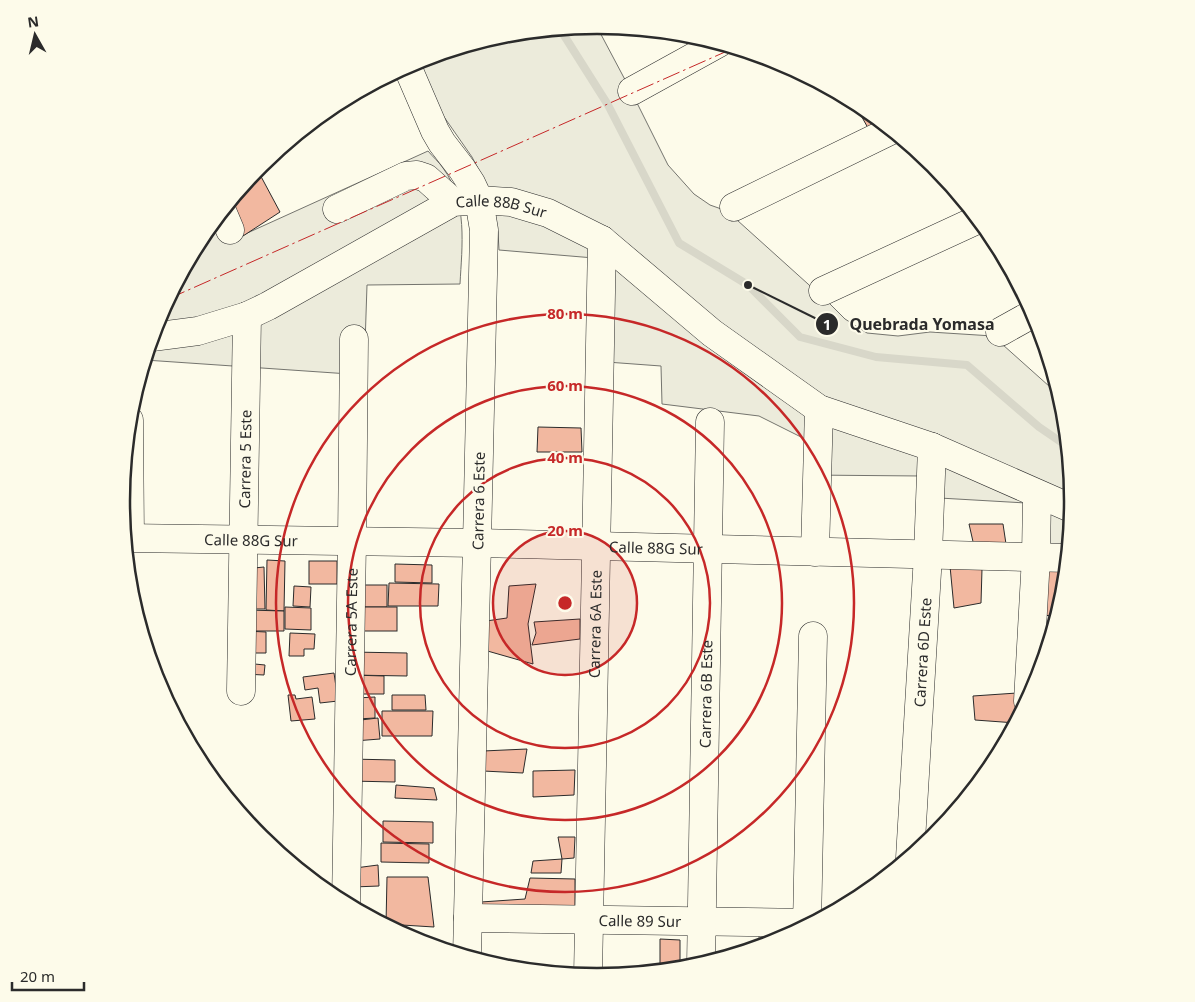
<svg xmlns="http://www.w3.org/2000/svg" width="1195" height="1002" font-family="'Noto Sans',sans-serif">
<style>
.green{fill:#ecebdb;stroke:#74746e}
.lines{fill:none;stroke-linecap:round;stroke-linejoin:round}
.stream{stroke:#d8d7c9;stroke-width:8}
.building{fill:#f2b8a0;stroke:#2b2b2b}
.minor-casing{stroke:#2b2b2b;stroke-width:29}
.minor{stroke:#fdfbea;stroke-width:28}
.power{stroke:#c62828;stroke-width:1;stroke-dasharray:18 4 2.5 4;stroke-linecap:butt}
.ring{fill:none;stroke:#c62828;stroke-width:2.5}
.labels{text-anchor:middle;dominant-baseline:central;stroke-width:4;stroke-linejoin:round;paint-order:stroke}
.street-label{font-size:15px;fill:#2b2b2b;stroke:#fdfbea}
.rim{fill:none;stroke:#2b2b2b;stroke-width:2.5}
.centre{fill:#c62828;stroke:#fdfbea;stroke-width:2.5}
.ring-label{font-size:15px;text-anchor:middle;font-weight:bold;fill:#c62828;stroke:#fdfbea;stroke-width:4;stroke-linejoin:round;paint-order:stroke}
.leader{fill:none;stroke:#2b2b2b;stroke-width:2}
.callout-dot{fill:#2b2b2b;stroke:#fdfbea;stroke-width:2}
.mark-label{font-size:15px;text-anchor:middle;font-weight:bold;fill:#fff}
.callout-label{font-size:16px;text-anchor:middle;font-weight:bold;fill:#2b2b2b;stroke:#fdfbea;stroke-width:4;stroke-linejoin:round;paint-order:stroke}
</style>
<rect width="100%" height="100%" fill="#fdfbea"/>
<g class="green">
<path d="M596,25l35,66 37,74 26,29 16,11 17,6 101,91 17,17 22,14 31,3 32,-4 63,4 66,59 1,-1 4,14 9,93 -4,50 -44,-1 1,-47 -104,-6 -1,-21 -113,-1 -1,-35 -48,-24 -97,-12 -1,-38 -68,-5 1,-103 -95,-8 -1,-18 -11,-46 -15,-29 -30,-43 -23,-54 86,-26z"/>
<path d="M428,151c5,6 11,11 15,17 25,34 19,78 17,116l-93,1 -3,90 -219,-15 13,-41 44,-83 16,-19 14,-6 11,24z"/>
<path d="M759,931l36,2 -16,8 -20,6z"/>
</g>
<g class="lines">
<path class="stream" d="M560,29l48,76 71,138 69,42 52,52 76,20 91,8 72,62 22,15h7"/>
</g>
<g class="building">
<path d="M864,107l17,14 -13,7 -10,-18z"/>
<path d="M257,169l23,43 -37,24 -15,-31z"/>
<path d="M538,427l43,1 1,24h-45z"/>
<path d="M969,524h34l3,20 -32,2z"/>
<path d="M267,560l18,1 -1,50 -18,-1z"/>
<rect x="309" y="561" width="28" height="23"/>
<path d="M395,564l37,1v18l-37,-1z"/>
<path d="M950,566l32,3 -1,34 -27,5z"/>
<path d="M264,567l1,42h-10l-1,-41z"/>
<path d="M1040,568l27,4 -3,22 -7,23 -19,-3z"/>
<path d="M389,583l50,1 -1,22h-50z"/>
<path d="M536,584l-8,40 5,40 -49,-14 2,-29 21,-3 2,-32z"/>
<rect x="353" y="585" width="34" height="22"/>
<path d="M294,586l17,1 -1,20 -17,-1z"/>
<path d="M285,607l26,1v22l-26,-1z"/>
<rect x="352" y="607" width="45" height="24"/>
<path d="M246,610l38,1v20h-39z"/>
<path d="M580,619v20l-48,6 4,-12 -2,-11z"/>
<path d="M245,631l21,1v21h-21z"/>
<path d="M290,633l25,1 -1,15h-10v7h-15z"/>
<path d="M1040,634l12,1 -5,17 -5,1z"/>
<path d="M351,652l56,1v23l-56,-1z"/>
<path d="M244,663l21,2 -1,10 -21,-1z"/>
<path d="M334,673l4,28 -18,2 -2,-15 -13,2 -2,-13z"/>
<path d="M351,675l33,1v18h-33z"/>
<path d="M1017,693l1,26 -2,4 -41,-3 -2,-24z"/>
<path d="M288,695h7l1,4 16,-2 3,22 -24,2z"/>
<path d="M392,695h33l1,15h-34z"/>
<path d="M375,697v21l-18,1 -1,-21z"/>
<path d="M382,711h51l-1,25h-50z"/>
<path d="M378,718l2,21 -26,2 -2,-20z"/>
<path d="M527,749l-4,24 -40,-2v-20z"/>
<path d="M350,759l45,1v22l-45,-1z"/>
<path d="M575,770l-1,25 -41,2v-26z"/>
<path d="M396,785l38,3 3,12 -42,-2z"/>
<path d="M383,821l50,1v21l-50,-1z"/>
<path d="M558,837h17l-1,21 -12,1z"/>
<path d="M381,843l48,1v19l-48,-1z"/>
<path d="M562,859l-1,14h-30l2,-12z"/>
<path d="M378,865l1,21 -26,1 2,-19z"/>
<path d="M387,877h41l6,50 -48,-3z"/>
<path d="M530,878l45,1v35l-92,-1 -2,-11 44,-3z"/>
<path d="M660,939l20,1v29l-20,2z"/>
</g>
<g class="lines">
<defs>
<g id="minor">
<path d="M407,66l28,65 7,12 20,26 9,14 8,17 5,30 -7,313 -10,413"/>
<path d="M632,91l87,-48"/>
<path d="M734,207l158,-77"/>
<path d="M337,209l69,-33 11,-1 9,3 27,24"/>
<path d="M222,211l8,19"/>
<path d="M823,291l156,-72"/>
<path d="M1000,332l34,-19"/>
<path id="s1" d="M152,337l46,-6 49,-15 21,-10 185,-104 26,-2 32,2 37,11 54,27 110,93 107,76 113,38 141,62"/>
<path d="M129,420l1,118"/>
<path id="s2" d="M125,538l352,5 591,15"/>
<path d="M815,552l4,-143"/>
<path id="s3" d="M241,691l6,-375"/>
<path d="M1028,701l8,-144 1,-63"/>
<path id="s4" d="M910,858l18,-303 4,-108"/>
<path id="s5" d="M346,904l6,-363 2,-202"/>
<path id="s6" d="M468,918l345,5"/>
<path d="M807,926l6,-290"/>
<path id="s7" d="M701,965l9,-543"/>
<path id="s8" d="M588,976l14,-736"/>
</g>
</defs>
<use href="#minor" class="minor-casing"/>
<use href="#minor" class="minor"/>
<path class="power" d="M168,299l566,-251"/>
</g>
<circle cx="565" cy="603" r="72" fill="#c62828" fill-opacity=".12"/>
<g class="ring">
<circle cx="565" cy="603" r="72"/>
<circle cx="565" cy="603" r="145"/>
<circle cx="565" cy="603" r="217"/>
<circle cx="565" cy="603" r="289"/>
</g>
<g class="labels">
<g class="street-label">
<text stroke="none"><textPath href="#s1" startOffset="382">Calle 88B Sur</textPath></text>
<text stroke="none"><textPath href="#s3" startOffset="232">Carrera 5 Este</textPath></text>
<text transform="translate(478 501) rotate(-89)">Carrera 6 Este</text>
<text stroke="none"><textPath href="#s2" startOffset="126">Calle 88G Sur</textPath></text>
<text stroke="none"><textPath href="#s2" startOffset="531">Calle 88G Sur</textPath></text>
<text stroke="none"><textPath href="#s5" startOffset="282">Carrera 5A Este</textPath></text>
<text stroke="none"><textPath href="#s8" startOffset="352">Carrera 6A Este</textPath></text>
<text stroke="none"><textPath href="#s4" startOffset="206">Carrera 6D Este</textPath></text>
<text stroke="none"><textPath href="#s7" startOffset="271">Carrera 6B Este</textPath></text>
<text stroke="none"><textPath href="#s6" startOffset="172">Calle 89 Sur</textPath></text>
</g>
</g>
<path d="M0 0H1195V1002H0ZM130 501a467 467 0 1 1 934 0a467 467 0 1 1-934 0Z" fill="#fdfbea" fill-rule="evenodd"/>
<path class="rim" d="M130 501a467 467 0 1 1 934 0a467 467 0 1 1-934 0Z"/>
<circle cx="565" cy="603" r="8" class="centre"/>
<g class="ring-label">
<text x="565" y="319">80 m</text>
<text x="565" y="391">60 m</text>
<text x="565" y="463">40 m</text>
<text x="565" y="536">20 m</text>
</g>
<path class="leader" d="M748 285L827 324"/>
<g class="callout-dot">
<circle cx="748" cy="285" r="5"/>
<circle cx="827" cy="324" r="12"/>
</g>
<g class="mark-label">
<text x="827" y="330">1</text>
</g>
<g class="callout-label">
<text x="922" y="330">Quebrada Yomasa</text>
</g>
<g transform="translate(35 35) rotate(352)" stroke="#fdfbea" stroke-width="4" paint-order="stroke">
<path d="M0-4L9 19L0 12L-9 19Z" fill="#2b2b2b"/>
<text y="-8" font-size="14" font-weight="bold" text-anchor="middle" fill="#2b2b2b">N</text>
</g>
<path d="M12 982v8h72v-8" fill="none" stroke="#2b2b2b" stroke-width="2.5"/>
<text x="20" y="982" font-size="15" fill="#2b2b2b" stroke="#fdfbea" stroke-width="4" paint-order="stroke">20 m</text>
</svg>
